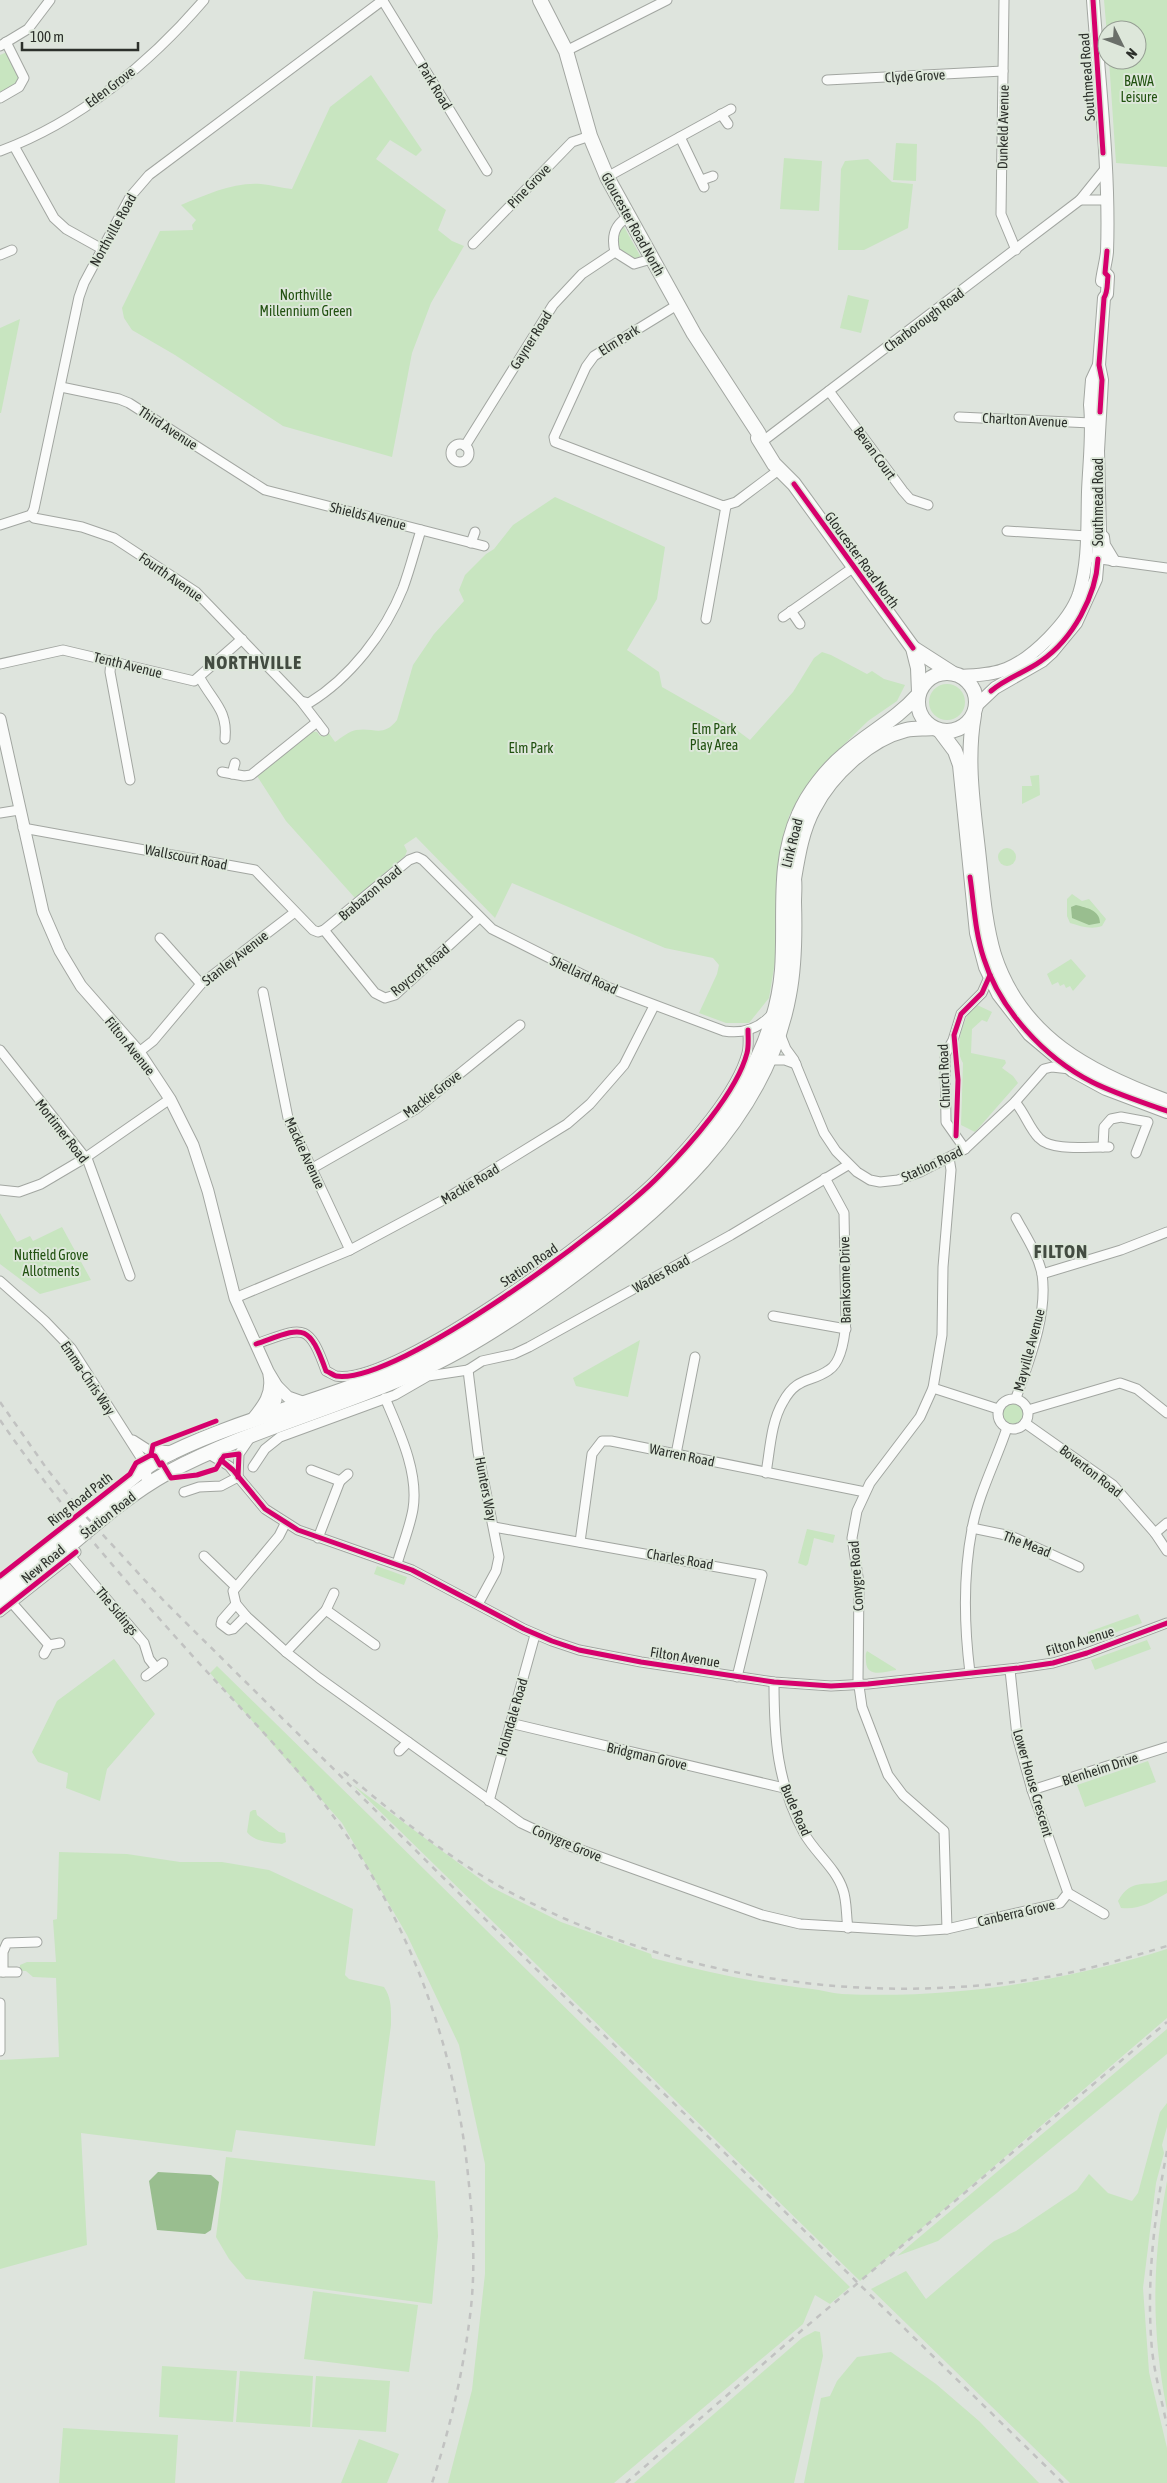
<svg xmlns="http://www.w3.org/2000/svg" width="1167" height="2483" font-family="'Asap Condensed',sans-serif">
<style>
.green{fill:#c8e5c0}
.water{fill:#99be8f}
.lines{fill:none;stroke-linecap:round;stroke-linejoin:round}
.minor-casing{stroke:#a2a6a1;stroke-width:11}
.tertiary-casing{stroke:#a2a6a1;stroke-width:13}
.secondary-casing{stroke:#a2a6a1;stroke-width:14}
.primary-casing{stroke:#a2a6a1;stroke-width:16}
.minor{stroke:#fafbfa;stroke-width:9}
.tertiary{stroke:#fafbfa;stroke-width:11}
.secondary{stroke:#fafbfa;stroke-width:12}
.primary{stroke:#fafbfa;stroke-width:14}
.rail{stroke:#c1c2c1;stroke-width:2.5;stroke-dasharray:6 6;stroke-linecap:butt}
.cycleway-casing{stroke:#dde7da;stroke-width:8}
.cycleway{stroke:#d6006c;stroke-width:5}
.labels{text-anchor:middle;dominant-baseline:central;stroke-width:4;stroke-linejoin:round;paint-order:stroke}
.street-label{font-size:14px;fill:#2c302b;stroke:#dde7da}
.park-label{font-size:14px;fill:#215110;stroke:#dde7da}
.district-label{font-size:19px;font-weight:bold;letter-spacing:1px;fill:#434c41;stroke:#dde7da}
</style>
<rect width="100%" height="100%" fill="#dee4dd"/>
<g class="green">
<path d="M1104,0h63v167l-51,-4 -7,-103h28v-30h-30v5z"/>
<path d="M7,52l13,23v7l-20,12v-39z"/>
<path d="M371,75l51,75 -6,6 -26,-16 -14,19 70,51 -8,20 14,11 12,5 -33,57 -19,50 -20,104 -109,-31 -108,-71 -43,-25 -8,-12 -2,-10 38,-77 33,-1 -1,-5 4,-5 -15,-15c25,-10 52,-23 80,-21 10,1 21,4 31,5l38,-82z"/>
<path d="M896,143l21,1 -1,37 -23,-1z"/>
<path d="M784,158l38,3 -3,50 -39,-2z"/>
<path d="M868,159l24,23 21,2 -5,44 -44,22h-26l3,-81 4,-8z"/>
<path d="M623,225l19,34 -6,1 -17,-10 -4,-11z"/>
<path d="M848,295l21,5 -8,33 -21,-5z"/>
<path d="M20,319l-19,94h-1v-85z"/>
<path d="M555,497l110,50 -8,52 -30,51 32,22 3,15 72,41 16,12 43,-48 21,-34 8,-6 9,3 36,19 5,-3 12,8 21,6 -8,16 -29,20 -42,41 -15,18 -22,36 -12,51v83l-8,48 -20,25h-23l-27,-10 18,-39 2,-9 -6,-7 -48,-10 -153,-65 -17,35 -79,-81 -12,8 3,6 -2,5 -50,42 -69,-77 -29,-45 53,-45 7,1 3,4 8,-4 7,10c6,-4 14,-11 21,-12 18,-3 27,8 41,-10l16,-55 21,-31 30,-33 -5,-11 6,-15 21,-21 8,-5 19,-24z"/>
<circle cx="947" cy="702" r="18"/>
<path d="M1039,775l1,20 -18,9v-18h10l-2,-10z"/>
<circle cx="1007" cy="857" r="9"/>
<path d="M1072,894l10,7 7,-2 17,20 -4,7c-11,4 -22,0 -32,-3l-3,-7v-17z"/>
<path d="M1071,959l15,17 -13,15 -3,-5 -4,2 -2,-4 -4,2 -2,-4 -6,3 -5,-11z"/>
<path d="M975,1004l17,8 -5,10 -5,-2 -10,9 -1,24 34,7 1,3 -4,5 11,8 5,7 -43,49 -14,-7 2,-62c-10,-15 1,-47 12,-59z"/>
<path d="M0,1213l17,29 13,-6 3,5 29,-14 29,53 -51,14 -40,-30z"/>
<path d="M640,1340l-12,57 -52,-11 -3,-8z"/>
<circle cx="1013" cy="1414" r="11"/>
<path d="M807,1529l28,6 -2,8 -19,-5 -6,26 -2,2 -8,-3z"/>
<path d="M377,1566l30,11 -3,8 -30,-11z"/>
<path d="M1138,1614l4,9 -51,18 -3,-9z"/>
<path d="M1147,1640l4,9 -56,21 -4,-10z"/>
<path d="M867,1651l29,18v1c-12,2 -29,8 -30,-8 0,-5 -1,-8 1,-11z"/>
<path d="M114,1659l41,55 -48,55 -7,32 -34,-13 2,-15 -30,-11 -6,-10 25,-51z"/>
<path d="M217,1666l633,621 -20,17 -15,-9 -12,29 -189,159h-166l24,-93 13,-116v-110l-26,-119 -52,-110 -65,-112 -132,-150z"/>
<path d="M1148,1761l8,21 -71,25 -8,-22z"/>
<path d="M353,1785l138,102 70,35 90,32 1,4c53,14 105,25 160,31 9,1 19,4 30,5 110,5 220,-12 325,-45v69l-307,263z"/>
<path d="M253,1810h3l1,5 22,17 6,1 1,9 -4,2c-11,-2 -28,-2 -35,-12l3,-20z"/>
<path d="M59,1852l68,2 53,8h42l47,8 84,39 -8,66 4,4 35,8c8,12 7,23 7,38l-16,121 -139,-16 -4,22 -151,-19 6,112 -87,24v-209l59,-3 -3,-79 -23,-1 -7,-6h-6v-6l7,-3h29l-3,-42 4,-1z"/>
<path d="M1167,1880v13c-16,9 -27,17 -46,15l-3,-7c14,-25 29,-13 49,-21z"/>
<path d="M1167,2029v25l-229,187 -41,15z"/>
<path d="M1167,2103v24l-5,18 2,8 -8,30 -13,105 6,84 18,76v35h-97l-199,-194 35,-18 20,28 68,-58 22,-10 61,-41 12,-16 19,19 24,8 6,-8 22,-81z"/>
<path d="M226,2157l209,24 3,55 -6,68 -186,-25 -17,-20 -13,-22z"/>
<path d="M1167,2181v229c-16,-80 -15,-149 0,-229z"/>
<path d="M313,2291l105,14 -9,67 -105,-13z"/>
<path d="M815,2331l5,1 3,24 -29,127h-160l168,-145z"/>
<path d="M891,2352l45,32 43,37 60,62h-235l17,-85 9,-2 7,-15 20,-24z"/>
<path d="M162,2366l75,5 -4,51 -74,-5z"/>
<path d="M240,2371l73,5 -3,51 -74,-5z"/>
<path d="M316,2376l74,5 -4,51 -74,-5z"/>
<path d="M63,2428l115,7 -3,48h-116z"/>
<path d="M359,2439l40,15 -12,29h-46z"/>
</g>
<g class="water">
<path d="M1076,905c11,3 24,5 24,18l-11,2 -17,-7 -1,-11z"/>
<path d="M158,2172l53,3 8,7 -8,48 -6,4 -48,-4 -8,-49z"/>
</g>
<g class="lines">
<defs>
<g id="minor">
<path d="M1004,0l-3,214 15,36"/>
<path d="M383,1l104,170"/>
<path d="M0,46l28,-17 22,-29"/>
<path d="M566,51l101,-51"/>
<path d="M827,80l176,-9"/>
<path d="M0,98l19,-11 5,-9 -18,-36"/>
<path d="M721,114l7,10"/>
<path d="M680,137l24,50"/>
<path d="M14,146l40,72 12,11 36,20"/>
<path d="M0,151c79,-29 150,-88 204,-151"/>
<path d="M607,177l124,-68"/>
<path d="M702,180l11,-4"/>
<path d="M1080,200h27"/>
<path d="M628,217c-14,8 -17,19 -13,35l19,12 17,-5"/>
<path d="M473,244l99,-102 18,-6"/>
<path d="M0,255l12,-5"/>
<path d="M677,305l-83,51 -8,11 -32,70 1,5 168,64 13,-4 44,-33"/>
<path d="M61,387l58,12 10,4 136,87 219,56"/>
<path d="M829,391l74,100 7,8 18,6"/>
<path d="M959,417l132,6"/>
<path d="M767,438l313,-238 25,-31"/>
<circle cx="460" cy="453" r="9"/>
<path d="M465,446l88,-141 29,-31 33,-22"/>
<path d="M31,515l3,-6 45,-212 5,-14 46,-86 19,-22 234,-175"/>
<path d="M0,525l31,-10 3,3 48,9 32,11 82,54 105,109 23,30"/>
<path d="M1007,531l80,5"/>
<path d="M471,543l4,-11"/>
<path d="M1093,558l74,10"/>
<path d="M791,611l9,13"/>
<path d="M783,617l71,-50"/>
<path d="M706,619l20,-113"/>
<path d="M111,661l-1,11 20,108"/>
<path d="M0,664l63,-14 131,31 48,-42"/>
<path d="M200,678c13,24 28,32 25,61"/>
<path d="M301,701l8,2c41,-25 76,-70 94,-115 7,-19 12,-39 18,-58"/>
<path d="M222,772l22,4 7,-1 66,-53"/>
<path d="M232,774l3,-11"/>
<path d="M0,813l19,-3"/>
<path d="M23,828l232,42 58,60 5,2 6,-2 85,-70 8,-3 6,3 69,69 115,58 117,44c19,3 35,-2 48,-17"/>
<path d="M324,930l51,63 10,5 10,-3 84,-77"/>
<path d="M160,938l41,46"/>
<path d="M263,992l25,126 62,132"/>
<path d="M780,1034l6,15 8,11 30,73 12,18 21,21 13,8 10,2 18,-2 22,-8 45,-23 50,-47 29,-33 8,-2 18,2"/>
<path d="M0,1050l88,111 42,115"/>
<path d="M139,1052l14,-11 48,-57 94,-72"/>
<path d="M770,1060h15l11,4"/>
<path d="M1015,1102c10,11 14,26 24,36 13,14 52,8 70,9"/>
<path d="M1103,1147l1,-20 7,-8 10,-2 27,5 -12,31"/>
<path d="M965,1149l-19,-27 -1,-67 8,-15 8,-26 21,-21 8,-18"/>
<path d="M311,1169l105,-60 104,-84"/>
<path d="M0,1190l19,2 22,-8 44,-26 85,-59"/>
<path d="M1016,1218c9,17 22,36 26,56 6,41 -13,87 -26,124"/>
<path d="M1042,1274l79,-24 46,-18"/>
<path d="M0,1281l45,40 26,27 76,119 -1,19"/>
<path d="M235,1298l115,-48 97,-52 120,-74 23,-20 34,-39 30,-59"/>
<path d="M773,1316l73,13"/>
<path d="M256,1344c46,-16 52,-24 70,27 3,1 7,4 10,5 61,10 279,-154 324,-201 29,-29 77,-83 87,-122 2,-7 1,-15 1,-23"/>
<path d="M468,1370l14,-9 32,-7 15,-7 202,-112 117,-70"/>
<path d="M468,1370l10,82 21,105 -3,14 -18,33"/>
<path d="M933,1388l65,21"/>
<path d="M385,1398c14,33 34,74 28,111 -3,18 -11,37 -16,55"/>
<circle cx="1013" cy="1414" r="15"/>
<path d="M1028,1410l92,-27 17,6 30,24"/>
<path d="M1025,1423l88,62 42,48 12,18"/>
<path d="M133,1440l14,9 25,2"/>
<path d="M207,1453l22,13 36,43 33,21 114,40 112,59 28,12 27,9 62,12 133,20 57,4 37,-2 151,-16 34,-5 34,-10 80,-30"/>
<path d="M676,1454l19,-97"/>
<path d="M253,1467l12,-18 15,-12 115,-42 33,-19 40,-6"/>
<path d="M311,1470l29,11 8,-7"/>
<path d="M766,1473c4,-23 5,-51 17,-71 14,-26 28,-19 46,-32 13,-8 16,-35 17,-50l-2,-107 -19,-35"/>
<path d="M238,1477l1,-23 11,-16"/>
<path d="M184,1492l15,-5 22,-1 17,-9"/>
<path d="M285,1524l-6,12 -46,55 3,13 10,12 40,36 33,26 202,145 49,23 192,69 38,9 116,7 31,-2 113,-26 8,-10 36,21"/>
<path d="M494,1527l268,48 -25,102"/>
<path d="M972,1528l39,8 68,31"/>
<path d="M1155,1533l12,-10"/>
<path d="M318,1538l22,-57"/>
<path d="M580,1542l12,-88 10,-13h9l254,51"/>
<path d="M204,1556l31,30"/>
<path d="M71,1557l73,86 5,16 7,9"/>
<path d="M12,1603l37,42"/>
<path d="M236,1604l-14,16 -1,4 8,6 4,-1 13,-13"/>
<path d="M326,1610l49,35"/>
<path d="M0,1612l76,-60"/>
<path d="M286,1652l40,-42 8,-17"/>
<path d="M44,1654l5,-9 11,-2"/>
<path d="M1010,1670l7,66 15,54 36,103"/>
<path d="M970,1673c-6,-48 -7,-97 2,-144 6,-34 24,-68 35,-101"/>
<path d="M146,1676l17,-13"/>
<path d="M774,1682c0,56 3,101 30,151 11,20 32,35 39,57 4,11 3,26 5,38"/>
<path d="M510,1723l274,65"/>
<path d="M399,1751l9,-9"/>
<path d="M1032,1790l135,-43"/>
<path d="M489,1801l46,-166"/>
<path d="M947,1929l-3,-98 -41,-36 -15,-20 -26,-68 -4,-28 1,-96 -7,-45 5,-27 13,-28 50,-66 13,-29 9,-53 1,-68 8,-97 -2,-12"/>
<path d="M0,1972h17"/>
<path d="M3,1972v-20l4,-9 30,-1"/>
<path d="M0,2003v48"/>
</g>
<g id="tertiary">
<path d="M0,719l43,193 17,39 21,35 58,66 31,47 23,46 15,46 27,107 33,73 9,15 11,11 17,6"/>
<path d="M268,1418l8,-18 1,-14"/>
<path d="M250,1422c12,-15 23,-27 19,-47"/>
</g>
<g id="secondary">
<path d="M1093,0c6,82 17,170 14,252 -1,10 -4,20 -5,29"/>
<path d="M1103,537l1,8 9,15"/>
<path d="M961,676c15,-1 31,-1 45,-7 26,-10 64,-48 73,-75 10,-33 8,-67 9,-102 1,-28 5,-58 2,-87l2,-25 7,-15"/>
<path d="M976,706l19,-18 47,-27 10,-9 24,-29 20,-44 4,-47 -2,-81 4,-71 -3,-15 5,-67 3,-4 1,-18 -3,-3"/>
</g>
<g id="primary">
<path d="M540,0l26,51 24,85 17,41 87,157 65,100 -1,4 16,26 20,20 119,164 5,20 1,24"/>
<path d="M913,648l39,25"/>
<circle cx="947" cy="702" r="29"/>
<path d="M974,715c-8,45 -1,90 4,135 4,35 6,71 16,105 27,83 96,118 172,146"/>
<path d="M940,731l15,20 5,14 17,168 9,34 13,27 31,40 43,36 33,18 61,23"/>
<path d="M794,879c4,-24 8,-49 20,-71 17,-33 55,-69 92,-78 8,-2 18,-1 27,-2"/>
<path d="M0,1586c36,-28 71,-58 106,-86 21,-18 42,-37 67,-48 64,-31 134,-47 199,-73 67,-27 126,-63 184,-105 47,-34 91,-69 130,-111 48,-54 90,-119 96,-193 4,-52 -6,-106 17,-156 9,-21 27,-44 45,-59 24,-22 52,-35 74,-60"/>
<path d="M0,1601c23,-18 46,-36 69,-55 31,-26 62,-53 98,-73 81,-43 170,-65 254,-103 49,-22 95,-53 139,-85 99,-72 206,-163 229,-290 6,-31 6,-61 5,-93 0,-7 1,-16 0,-23 -1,-5 -6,-11 -8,-16"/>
</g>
</defs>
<use href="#minor" class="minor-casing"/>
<use href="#tertiary" class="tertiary-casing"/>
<use href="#secondary" class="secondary-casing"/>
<use href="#primary" class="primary-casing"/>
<use href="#minor" class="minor"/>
<use href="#tertiary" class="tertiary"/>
<use href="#secondary" class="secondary"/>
<use href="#primary" class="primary"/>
<g class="rail">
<path d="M0,1402l47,67 33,41 84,91 324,321 575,561"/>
<path d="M0,1420c59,86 128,164 198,242 45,49 93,97 133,151 78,107 124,232 137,362 5,47 8,94 2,141 -7,56 -20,113 -38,167"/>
<path d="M344,1772c57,48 118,97 185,130 159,79 342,104 518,75 41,-7 80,-19 120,-31"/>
<path d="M1167,2151c-13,67 -21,132 -15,199 3,26 10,51 15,76"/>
<path d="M626,2483l175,-152 366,-309"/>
</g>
<defs>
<g id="cycleway">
<path d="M1093,0l10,153"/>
<path d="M1100,412l2,-32 -3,-15 5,-67c4,-6 3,-14 4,-22l-3,-3 2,-22"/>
<path d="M794,484l119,164"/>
<path d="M991,691c15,-13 35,-19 50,-30 32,-22 55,-65 57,-102"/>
<path d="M970,877c4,27 5,56 14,82 16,51 61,99 108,123 24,12 50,20 75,29"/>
<path d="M956,1136l2,-56 -4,-45 7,-21 21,-21 8,-18"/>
<path d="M256,1344c46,-16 52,-24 70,27 3,1 7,4 10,5 61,10 279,-154 324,-201 29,-29 77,-83 87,-122 2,-7 1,-15 1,-23"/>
<path d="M151,1455l4,1 5,9 2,-2 9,15 26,-3 19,-6 8,-13 15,-2 -1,23"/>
<path d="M221,1460l12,10 32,39 33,21 114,40 112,59 28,12 27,9 62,12 133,20 57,4 37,-2 151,-16 34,-5 34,-10 80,-30"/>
<path d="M0,1576l130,-102 6,-11 15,-8 2,-10 63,-24"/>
<path d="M0,1612l76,-60"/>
</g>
</defs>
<use href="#cycleway" class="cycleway-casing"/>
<use href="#cycleway" class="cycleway"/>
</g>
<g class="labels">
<g class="street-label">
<text transform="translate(915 76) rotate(-3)">Clyde Grove</text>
<text transform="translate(1087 77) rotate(-94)">Southmead Road</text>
<text transform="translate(435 86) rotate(59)">Park Road</text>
<text transform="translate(110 87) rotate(-37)">Eden Grove</text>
<text transform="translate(1003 127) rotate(-89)">Dunkeld Avenue</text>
<text transform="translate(529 186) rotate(-46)">Pine Grove</text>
<text transform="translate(633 224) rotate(61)">Gloucester Road North</text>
<text transform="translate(113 230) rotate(-61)">Northville Road</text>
<text transform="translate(924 320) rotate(-37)">Charborough Road</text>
<text transform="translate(531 340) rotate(-58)">Gayner Road</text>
<text transform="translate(619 340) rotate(-32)">Elm Park</text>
<text transform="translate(1025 420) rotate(3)">Charlton Avenue</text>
<text transform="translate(168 428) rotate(33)">Third Avenue</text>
<text transform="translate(875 453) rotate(54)">Bevan Court</text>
<text transform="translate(1098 502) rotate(-90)">Southmead Road</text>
<text transform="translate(368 516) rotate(14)">Shields Avenue</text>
<text transform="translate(862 560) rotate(54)">Gloucester Road North</text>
<text transform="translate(171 577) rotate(35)">Fourth Avenue</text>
<text transform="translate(128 665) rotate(14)">Tenth Avenue</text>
<text transform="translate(792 843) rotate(-76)">Link Road</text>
<text transform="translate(186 857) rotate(11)">Wallscourt Road</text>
<text transform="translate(370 893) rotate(-40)">Brabazon Road</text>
<text transform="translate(235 958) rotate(-38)">Stanley Avenue</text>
<text transform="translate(420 970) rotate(-40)">Roycroft Road</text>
<text transform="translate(584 975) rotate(25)">Shellard Road</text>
<text transform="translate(130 1046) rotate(51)">Filton Avenue</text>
<text transform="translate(944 1076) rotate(-92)">Church Road</text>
<text transform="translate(432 1094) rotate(-37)">Mackie Grove</text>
<text transform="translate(62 1131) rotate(52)">Mortimer Road</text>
<text transform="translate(305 1153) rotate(65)">Mackie Avenue</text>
<text transform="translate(932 1164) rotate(-25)">Station Road</text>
<text transform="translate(470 1184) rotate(-31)">Mackie Road</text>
<text transform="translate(529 1265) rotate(-34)">Station Road</text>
<text transform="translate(661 1274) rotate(-29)">Wades Road</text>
<text transform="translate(845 1280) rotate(-91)">Branksome Drive</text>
<text transform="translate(1029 1350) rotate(-75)">Mayville Avenue</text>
<text transform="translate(88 1378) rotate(56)">Emma-Chris Way</text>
<text transform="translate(682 1455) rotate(12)">Warren Road</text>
<text transform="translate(1091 1471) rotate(38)">Boverton Road</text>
<text transform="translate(486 1489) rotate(79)">Hunters Way</text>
<text transform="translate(80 1499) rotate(-38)">Ring Road Path</text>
<text transform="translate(108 1515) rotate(-38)">Station Road</text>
<text transform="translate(1027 1544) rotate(21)">The Mead</text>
<text transform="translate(680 1559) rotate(10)">Charles Road</text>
<text transform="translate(43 1564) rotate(-39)">New Road</text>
<text transform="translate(856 1576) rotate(-94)">Conygre Road</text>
<text transform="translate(117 1611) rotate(50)">The Sidings</text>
<text transform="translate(1080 1641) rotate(-17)">Filton Avenue</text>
<text transform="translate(685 1657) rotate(9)">Filton Avenue</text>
<text transform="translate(512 1717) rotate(-74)">Holmdale Road</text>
<text transform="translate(647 1756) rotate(13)">Bridgman Grove</text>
<text transform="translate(1100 1769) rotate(-18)">Blenheim Drive</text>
<text transform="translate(1033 1783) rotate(74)">Lower House Crescent</text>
<text transform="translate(796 1810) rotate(66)">Bude Road</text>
<text transform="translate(567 1843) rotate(23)">Conygre Grove</text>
<text transform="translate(1016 1913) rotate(-13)">Canberra Grove</text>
</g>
<g class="park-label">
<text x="1139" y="81">BAWA<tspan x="1139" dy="16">Leisure</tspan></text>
<text x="306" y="295">Northville<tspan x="306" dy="16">Millennium Green</tspan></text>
<text x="714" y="729">Elm Park<tspan x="714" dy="16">Play Area</tspan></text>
<text x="531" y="748">Elm Park</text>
<text x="51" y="1255">Nutfield Grove<tspan x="51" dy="16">Allotments</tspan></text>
</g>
<g class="district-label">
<text x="253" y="662">NORTHVILLE</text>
<text x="1061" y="1251">FILTON</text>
</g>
</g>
<g transform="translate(1122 45) rotate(132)"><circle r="24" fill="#dde7da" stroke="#969e94"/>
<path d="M0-4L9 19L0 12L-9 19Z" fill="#6a6f69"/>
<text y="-8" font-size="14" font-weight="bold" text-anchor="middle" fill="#2c302b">N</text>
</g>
<path d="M22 42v8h116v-8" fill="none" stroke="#2c302b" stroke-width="2.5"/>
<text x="30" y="42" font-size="15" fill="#2c302b" stroke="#dde7da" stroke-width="4" paint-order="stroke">100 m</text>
</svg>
